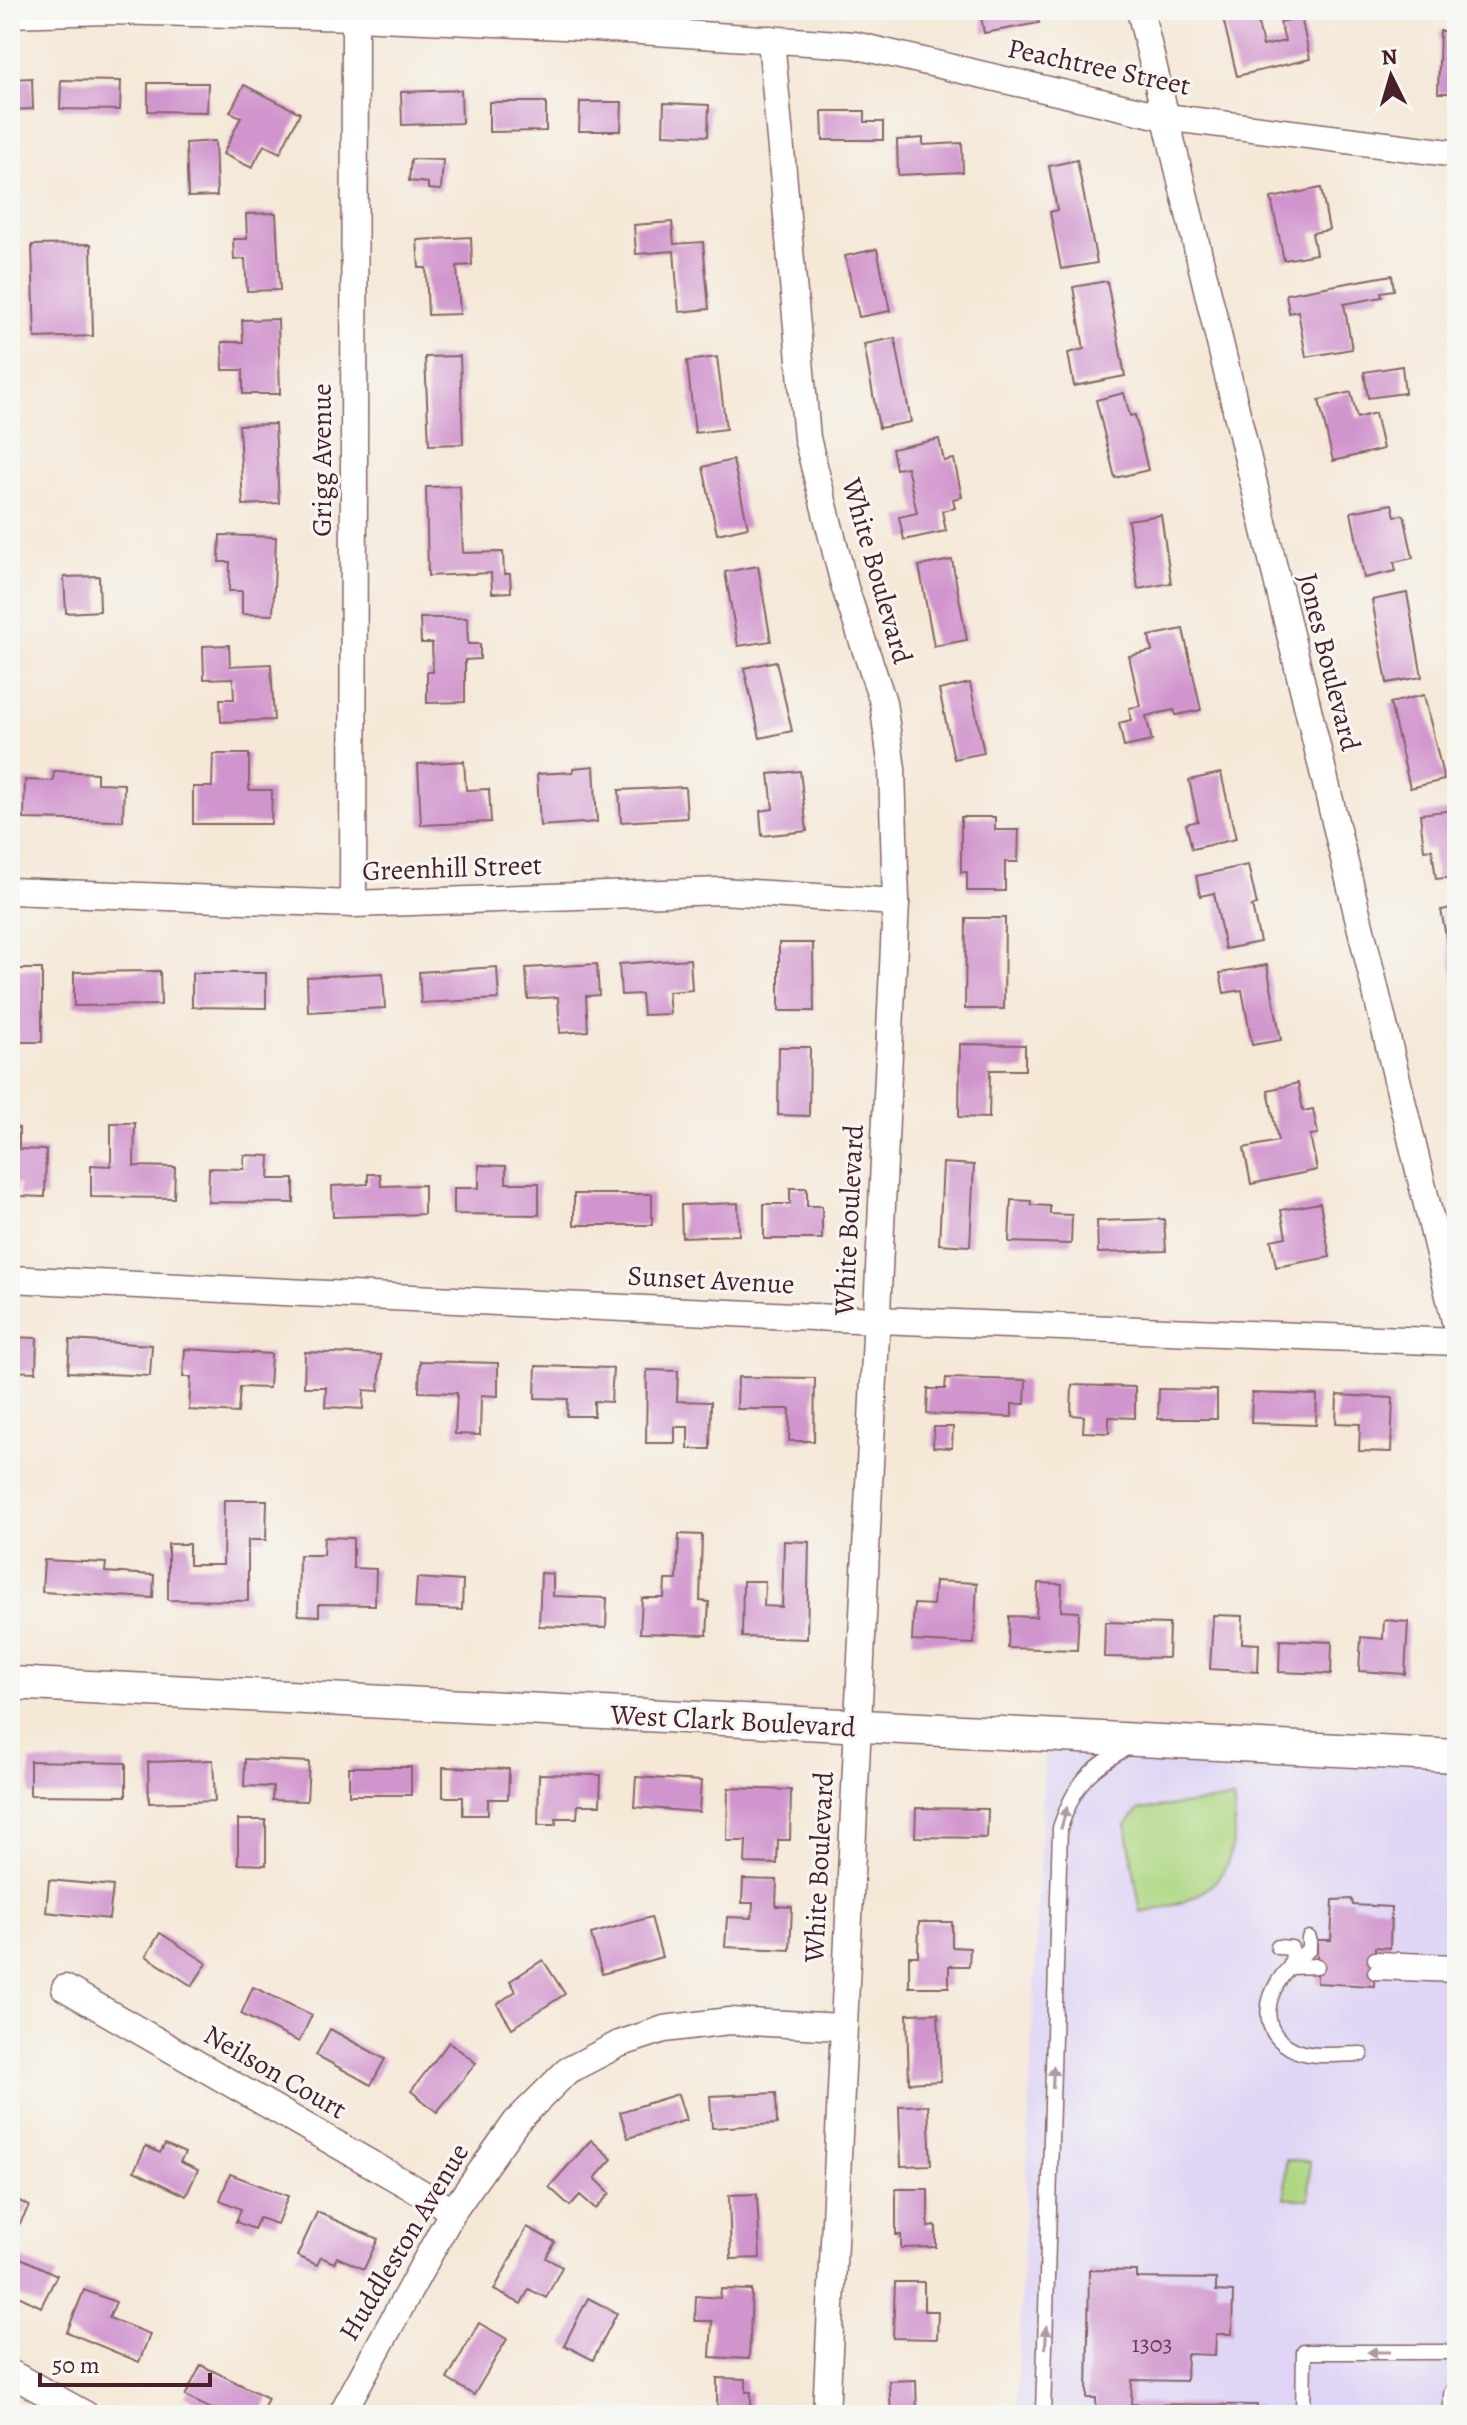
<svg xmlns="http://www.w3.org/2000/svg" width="1467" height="2425" font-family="Alegreya,serif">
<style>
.built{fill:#dfd4f5}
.green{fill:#aed783;stroke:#7c7b57;stroke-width:2}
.building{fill:#d195cd}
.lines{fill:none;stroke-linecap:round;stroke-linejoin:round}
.service-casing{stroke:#866567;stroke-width:17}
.minor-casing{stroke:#866567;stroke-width:29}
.tertiary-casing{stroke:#866567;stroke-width:35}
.service{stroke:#fff;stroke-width:14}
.minor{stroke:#fff;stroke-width:26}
.tertiary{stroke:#fff;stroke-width:32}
.oneway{fill:#ae9aa0}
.labels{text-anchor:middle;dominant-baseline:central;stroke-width:6;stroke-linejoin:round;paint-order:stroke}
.number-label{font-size:24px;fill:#6c3c54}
.street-label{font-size:28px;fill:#4a1f2b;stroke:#f6f6f2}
</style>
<rect width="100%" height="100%" fill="#f6f6f2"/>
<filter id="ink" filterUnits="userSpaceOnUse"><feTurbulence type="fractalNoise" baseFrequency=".0125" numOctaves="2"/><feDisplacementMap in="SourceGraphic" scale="16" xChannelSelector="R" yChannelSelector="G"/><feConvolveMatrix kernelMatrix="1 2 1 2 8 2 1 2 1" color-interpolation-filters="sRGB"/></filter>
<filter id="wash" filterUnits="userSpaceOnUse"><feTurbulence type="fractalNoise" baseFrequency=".006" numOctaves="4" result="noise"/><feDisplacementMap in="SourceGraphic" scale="32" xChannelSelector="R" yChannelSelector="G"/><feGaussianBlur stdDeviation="1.8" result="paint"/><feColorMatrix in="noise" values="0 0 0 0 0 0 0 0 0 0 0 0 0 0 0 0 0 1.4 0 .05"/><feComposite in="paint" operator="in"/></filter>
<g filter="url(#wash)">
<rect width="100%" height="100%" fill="#f5e8d7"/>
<path class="built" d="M1045,1736l412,20v659h-441z"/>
<g class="green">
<path d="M1233,1799c9,75 -21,101 -92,114l-15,-88 12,-15z"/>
<path d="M1286,2160l24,1 -1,38h-24z"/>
</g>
<g id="blocks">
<g class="building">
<path d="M980,10h56l3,13 -55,10z"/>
<path d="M1221,10h34l8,36 22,-5 -5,-19 21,-5 9,42 -73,17z"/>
<path d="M1440,31h17v62h-19z"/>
<path d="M32,78l1,31 -23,1v-31z"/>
<path d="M61,80l60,1 -1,29 -60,-1z"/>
<path d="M148,83h60l-1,29 -59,-1z"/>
<path d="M244,85l56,28 -20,40 -16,-8 -12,23 -29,-14 18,-37 -11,-5z"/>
<path d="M461,90l1,33 -60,2 -1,-33z"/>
<path d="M489,102h57v29l-57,1z"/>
<path d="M580,102h42l-1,29h-42z"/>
<path d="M664,103l45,2 -1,31 -45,-2z"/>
<path d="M822,111h43v11h18v18h-60z"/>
<path d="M923,138v7l39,-2 1,29 -65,3 -1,-35z"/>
<path d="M215,141l2,55 -29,1 -2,-54z"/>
<path d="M411,159l32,1 -2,30 -13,-1v-6l-19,-2z"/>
<path d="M1077,160l20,103 -36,6 -11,-57 7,-2 -8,-44z"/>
<path d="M1321,188l8,42 -17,3 4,21 -32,6 -13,-62z"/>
<path d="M276,213l4,77 -33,1 -2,-32 -11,1 -1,-21h14l-1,-25z"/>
<path d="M672,222l2,22 29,-2 6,67 -30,3 -5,-61 -38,3 -2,-29z"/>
<path d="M471,237l1,28 -15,1 3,48 -32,1 -2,-47h-7l-2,-28z"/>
<path d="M91,244l2,92 -58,2 -3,-93z"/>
<path d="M877,249l13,62 -31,6 -14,-61z"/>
<path d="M1392,275l2,15 -13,2 1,5 -38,7 8,45 -46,8 -8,-46 -9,2 -3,-19z"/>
<path d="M1107,281l18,95 -51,10 -6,-33 16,-4 -11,-62z"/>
<path d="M278,319l2,75h-37v-24h-20l-1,-28h21l-1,-22z"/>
<path d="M895,338l16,84 -32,6 -15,-84z"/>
<path d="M460,356l3,88 -34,1 -4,-88z"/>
<path d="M717,357l9,72 -31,4 -8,-72z"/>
<path d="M1402,366l3,27 -37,5 -4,-26z"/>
<path d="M1351,392l6,26 18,-5 8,36 -50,12 -14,-61z"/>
<path d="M1124,393l6,23 5,-1 13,55 -33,8 -19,-78z"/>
<path d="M275,424l4,79 -36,2 -4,-80z"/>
<path d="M939,439l5,22 10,-2 8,38 -9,2 2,9 -13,3 4,20 -42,9 -5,-23 18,-4 -10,-46 -11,2 -4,-20z"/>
<path d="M733,460l15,67 -31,7 -14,-67z"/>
<path d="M460,486l3,67 40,-1 1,22h6l1,18 -19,1 -1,-20 -63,3 -2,-89z"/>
<path d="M1392,504l3,12 9,-1 9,43 -19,4 2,9 -32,7 -13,-66z"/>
<path d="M1161,515l10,68 -33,6 -10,-69z"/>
<path d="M220,535l56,2 -3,78 -31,-1v-23h-13l1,-29h-11z"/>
<path d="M952,560l15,80 -33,6 -15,-80z"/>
<path d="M758,566l13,75 -33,5 -13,-74z"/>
<path d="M99,576l1,35 -34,2 -2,-36z"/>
<path d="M1407,593l15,84 -35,6 -15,-83z"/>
<path d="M420,618h47l1,26h12v15l-15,1v42l-38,1v-31h6l-1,-29h-11z"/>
<path d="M1183,629l18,81 -25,5 -2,-5 -28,6 6,25 -28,6 -5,-24 12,-3 -2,-12 11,-2 -11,-50 23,-5 -3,-15z"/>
<path d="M229,645l1,21 41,-2 3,56 -53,2 -1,-23h14l-1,-21 -29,1 -1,-33z"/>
<path d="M776,661l16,70 -32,7 -16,-70z"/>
<path d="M970,683l14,70 -30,6 -15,-69z"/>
<path d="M1424,695l20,85 -34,8 -20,-85z"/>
<path d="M213,754h36v36h23l-1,34h-78v-37h19z"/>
<path d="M464,761l2,29 23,-1 2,33 -70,3 -3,-61z"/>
<path d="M594,766l3,56 -57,4 -3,-52 36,-2v-4z"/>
<path d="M54,771l43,2v10l27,1 -1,37 -99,-2 1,-39 28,1z"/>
<path d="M800,771l7,60 -45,5 -2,-25 13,-2 -4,-35z"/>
<path d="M1221,773l15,66 -44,10 -6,-25 12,-3 -9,-41z"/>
<path d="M685,787l2,31 -66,4 -2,-32z"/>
<path d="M1453,810l1,10h3v57l-21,2 -4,-30 -8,1 -4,-36z"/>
<path d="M961,817h34v13h24l-1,32h-13v29h-38v-19h-6z"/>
<path d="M1248,865l9,40 -5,1 8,36 -35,7 -11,-56 -14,3 -4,-20z"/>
<path d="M1457,907v81l-1,1 -15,-79z"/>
<path d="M966,918h39l-1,91h-39z"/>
<path d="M779,943h34l1,68h-35z"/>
<path d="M690,959l2,31 -24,2 2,22 -27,1 -2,-21 -20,1 -2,-31z"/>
<path d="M597,964l2,31 -13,1 2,35 -28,2 -2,-36 -30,2 -2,-31z"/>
<path d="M1267,965l14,75 -29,5 -10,-55 -18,3 -4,-20z"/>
<path d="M497,967l2,32 -78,4 -2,-31z"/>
<path d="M10,969h32v73h-25v-25h-7z"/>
<path d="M160,971l1,34 -87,1v-34z"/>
<path d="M192,973h74v35l-74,-1z"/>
<path d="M383,973l2,35 -77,4 -1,-35z"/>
<path d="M960,1044l65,1v25h-35l-1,48 -30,-1z"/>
<path d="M779,1047h31l-1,69 -31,-1z"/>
<path d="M1298,1083l5,28 10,-2 5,25 -8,1 7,35 -66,14 -7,-36 34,-7 -10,-51z"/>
<path d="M111,1123h24l-1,43 41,1 -1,31 -83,-1v-32l20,1z"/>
<path d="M10,1127l9,1v21l27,1 -1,47 -26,-1v-12h-9z"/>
<path d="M244,1155l26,1 -1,23h25v24l-86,-1 1,-34 35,1z"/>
<path d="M943,1163l31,2 -4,81 -31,-2z"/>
<path d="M479,1165l27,1v17h33v32l-85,-1v-26h25z"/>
<path d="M368,1174h12l1,12 43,-1v29l-91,3 -1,-31 36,-2z"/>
<path d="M790,1188h17v18h15v33h-58v-35h26z"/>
<rect x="574" y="1194" width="78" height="31"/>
<path d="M1011,1200l20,1v4l19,1v8l22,1 -1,29 -62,-2z"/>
<path d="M738,1203l1,32 -57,2 -1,-32z"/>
<path d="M1320,1203l10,54 -54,10 -5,-27 15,-3 -5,-27z"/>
<path d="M1164,1219l2,32 -68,2 -1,-32z"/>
<path d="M10,1337l27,1 -1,34 -26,-1z"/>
<path d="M70,1340l82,5 -2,31 -82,-4z"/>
<path d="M185,1349l86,5 -2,34 -29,-1 -2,26 -49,-3 2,-33h-8z"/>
<path d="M305,1352l76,3 -2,36 -15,-1 -1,19 -38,-2 1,-20h-22z"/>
<path d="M420,1361l78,2v33l-17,-1 -1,40 -25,-1 2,-41 -38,-1z"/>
<path d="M536,1366l77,2 -2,34 -17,-1v15h-27l1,-17 -33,-1z"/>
<path d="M647,1370l31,1 -1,30 34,1 -1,47h-22v-22h-13v16h-29z"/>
<path d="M738,1377l77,1 -1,63h-25l1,-32h-53z"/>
<path d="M946,1378l80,2 -1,24h-13v13l-85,-3 1,-25h17z"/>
<path d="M1072,1385l63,2v31l-26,-1v16l-26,-1 1,-16 -13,-1z"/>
<path d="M1159,1389l58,1v29h-59z"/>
<path d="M1252,1393l65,2 -1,30 -65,-2z"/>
<path d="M1337,1395l56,3 -2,54 -32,-1 1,-27 -24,-1z"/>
<path d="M934,1427h19l-1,21 -19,-1z"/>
<path d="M224,1500h43l-1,40h-18v61l-80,-1v-56h21v21h34z"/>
<path d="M679,1534l23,1 -2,66 9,1 -2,33 -67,-2 2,-35h22l1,-18h12z"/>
<path d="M324,1537l29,1v30l23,1 -1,36 -56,-1v12l-21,-1 1,-60h24z"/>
<path d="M784,1541l25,1 -2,97 -65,-2 1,-56h22l-1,25 18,1z"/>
<path d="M44,1560l62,3 -1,9 49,3 -1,23 -111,-6z"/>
<path d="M541,1573l12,1v22l54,2 -1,30 -67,-2z"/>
<path d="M417,1578l46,3 -1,29 -47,-2z"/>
<path d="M935,1581l42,2 -3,61 -62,-3 2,-37 19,1z"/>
<path d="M1038,1583l24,1 -1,27 18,1 -2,38 -69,-2 1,-32 27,1z"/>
<path d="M1213,1615l30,1 -1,27 17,1 -1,28 -48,-3z"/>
<path d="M1384,1620l24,2 -3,52 -46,-3 2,-34 22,2z"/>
<path d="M1105,1622l64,2 -1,34 -64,-1z"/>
<path d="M1280,1640l52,2 -1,32 -52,-2z"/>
<path d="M245,1759l64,3 -2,39 -35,-1 1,-13 -29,-1z"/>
<path d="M213,1760l2,41 -66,2 -1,-41z"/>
<path d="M30,1761l96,2v33l-96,-1z"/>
<rect x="349" y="1767" width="62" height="28"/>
<path d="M443,1767l66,2 -1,30h-20v16h-25v-18h-20z"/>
<path d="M539,1774l62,1 -1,30h-22l-1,13h-21v7h-18z"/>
<path d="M636,1777l65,4 -2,31 -65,-5z"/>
<path d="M728,1788l63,2 -1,50h-12l-1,24 -32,-1 1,-22h-19z"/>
<path d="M916,1808l72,1 -1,29 -72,-1z"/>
<path d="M238,1820h28v45l-28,-1z"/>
<path d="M743,1879l34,1 -1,26 16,1 -2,43 -65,-3 2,-30 25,1 1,-15h-11z"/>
<path d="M49,1880l64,6 -4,33 -63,-7z"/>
<path d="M1352,1899l1,6 38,2 -1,41 -15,-1 -1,39 -57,-3v-43h14l2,-40z"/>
<path d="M651,1917l11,40 -60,17 -11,-40z"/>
<path d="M919,1922h33v25l18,1 -1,18h-20v21h-40v-31h9z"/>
<path d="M160,1933l47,30 -15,23 -46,-30z"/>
<path d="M543,1960l22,34 -53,34 -15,-24 19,-13 -6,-10z"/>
<path d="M253,1987l59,28 -13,27 -58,-28z"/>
<path d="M938,2013l3,68 -32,2 -2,-69z"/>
<path d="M330,2029l55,30 -14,26 -55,-30z"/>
<path d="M449,2042l27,21 -39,49 -26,-21z"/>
<path d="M776,2093l1,31 -65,4 -2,-32z"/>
<path d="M678,2094l8,26 -58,18 -8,-26z"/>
<path d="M928,2105l3,60 -30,1 -2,-60z"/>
<path d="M591,2140l21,19 -17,19 15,15 -14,16 -16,-14 -10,11 -21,-19z"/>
<path d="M165,2144l20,9 -5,9 18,8 -12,26 -52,-25 12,-25 14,7z"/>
<path d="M230,2174l58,22 -11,28 -18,-6 -5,11 -18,-7 5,-13 -21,-9z"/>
<path d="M896,2189h32v38l8,-1v21l-35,1v-13h-5z"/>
<path d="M757,2194l3,64 -29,1 -2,-64z"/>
<path d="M10,2196l19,10 -19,36z"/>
<path d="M317,2212l61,27 -14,30 -27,-12 -3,6 -13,-6 -4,8 -20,-9z"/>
<path d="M527,2227l28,15 -9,16 16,9 -16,31 -17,-9 -8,15 -27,-14z"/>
<path d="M10,2253l47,22 -16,32 -31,-15z"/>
<path d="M1089,2270l48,1v7l79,1v12l17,1 -1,42h-16l-1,21 -28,-1 -1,27 -54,-1 -1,24 126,1v10h-161v-17h-9z"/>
<path d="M895,2282h29v29h14l-1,28 -44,-1z"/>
<path d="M721,2289l31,1 -3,69 -39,-2 2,-36h-17l1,-25 24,2z"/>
<path d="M84,2290l32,12 -7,16 41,16 -11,28 -72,-30z"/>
<path d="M588,2298l29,15 -24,47 -29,-15z"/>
<path d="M479,2323l28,16 -33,56 -27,-16z"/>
<path d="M201,2365l67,33 -8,17h-37l-38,-19z"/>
<path d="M717,2378l29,1v13h5v23h-34z"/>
<path d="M916,2380l1,35h-26l-2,-34z"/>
</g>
</g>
</g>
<g filter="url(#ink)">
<use href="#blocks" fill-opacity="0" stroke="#866567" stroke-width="2"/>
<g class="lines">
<defs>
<g id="service">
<path d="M1278,1947l13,1 2,8 -3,11"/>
<path d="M1300,1957l9,-8v-11"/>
<path d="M1375,1959l82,3"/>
<path d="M1317,1966l-27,1c-26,26 -34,67 7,84 19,7 44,3 64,3"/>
<path d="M1375,1972l82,3"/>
<path d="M1043,2415l17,-587c15,-46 29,-59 70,-82"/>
<path d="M1303,2415l1,-63h153"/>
</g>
<g id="minor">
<path d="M1140,10l317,1319"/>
<path d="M10,14l97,-3 248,6 209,9 290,19 311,72 292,37"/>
<path d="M771,39l36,399 38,150 38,114 9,67 4,133 -70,1513"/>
<path d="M10,891l343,13 368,-13 175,11"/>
<path d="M353,904l2,-887"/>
<path d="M10,1279l867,41 580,22"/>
<path d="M65,1988l388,223"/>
<path d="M10,2373l76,42"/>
<path d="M341,2415l112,-204 63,-89 51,-51 52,-27 45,-15 65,-8 113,6"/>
<path d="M1457,2415v-20"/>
</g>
<path id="tertiary" d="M10,1683l1447,73"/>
</defs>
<use href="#service" class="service-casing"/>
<use href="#minor" class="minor-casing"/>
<use href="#tertiary" class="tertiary-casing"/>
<use href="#service" class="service"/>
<use href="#minor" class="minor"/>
<use href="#tertiary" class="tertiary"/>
</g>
<defs><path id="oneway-solid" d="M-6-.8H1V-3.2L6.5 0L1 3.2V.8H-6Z" transform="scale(2)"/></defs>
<g class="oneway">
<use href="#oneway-solid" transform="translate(1064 1818) rotate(-74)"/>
<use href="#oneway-solid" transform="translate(1053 2077) rotate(-88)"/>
<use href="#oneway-solid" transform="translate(1046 2337) rotate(-88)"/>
<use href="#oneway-solid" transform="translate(1379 2352) rotate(180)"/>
</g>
</g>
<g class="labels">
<g class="number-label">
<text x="1152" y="2344">1303</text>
</g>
<g class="street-label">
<text transform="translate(1099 67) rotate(12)">Peachtree Street</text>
<text transform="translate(322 460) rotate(-90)">Grigg Avenue</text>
<text transform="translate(877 571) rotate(74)">White Boulevard</text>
<text transform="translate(1329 662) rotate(76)">Jones Boulevard</text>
<text transform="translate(452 868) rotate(-2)">Greenhill Street</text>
<text transform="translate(849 1220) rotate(-87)">White Boulevard</text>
<text transform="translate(711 1280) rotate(3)">Sunset Avenue</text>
<text transform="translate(733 1721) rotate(3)">West Clark Boulevard</text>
<text transform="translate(819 1867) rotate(-87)">White Boulevard</text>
<text transform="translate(275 2072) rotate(30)">Neilson Court</text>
<text transform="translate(404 2242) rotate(-59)">Huddleston Avenue</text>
</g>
</g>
<rect width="1467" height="2425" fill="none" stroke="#f6f6f2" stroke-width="40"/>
<g transform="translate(1391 76) rotate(355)" stroke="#f6f6f2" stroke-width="6" paint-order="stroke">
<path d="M0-6L14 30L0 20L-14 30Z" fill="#4a1f2b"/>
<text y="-12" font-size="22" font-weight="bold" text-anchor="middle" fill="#4a1f2b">N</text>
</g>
<path d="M40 2373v12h170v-12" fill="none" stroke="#4a1f2b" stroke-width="4"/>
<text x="52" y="2373" font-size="24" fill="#4a1f2b" stroke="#f6f6f2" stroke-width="6" paint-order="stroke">50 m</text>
</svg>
